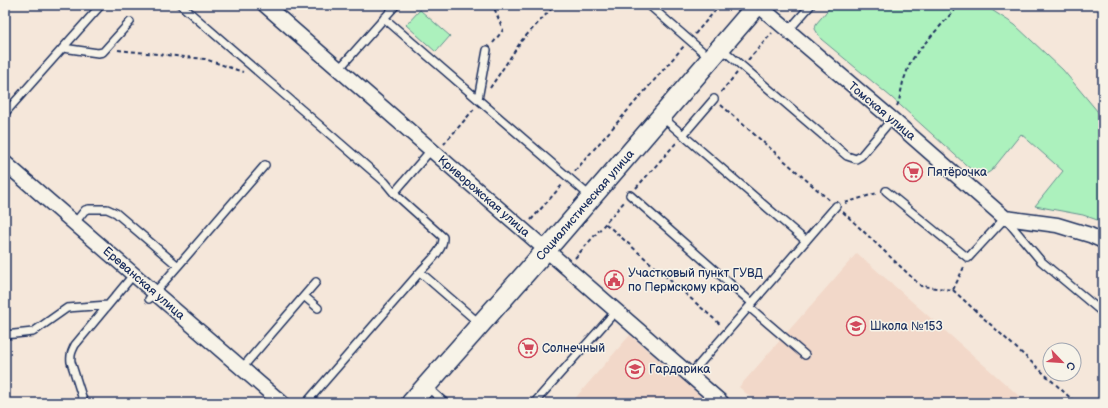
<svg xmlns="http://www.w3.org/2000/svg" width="1108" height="408" font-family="'Balsamiq Sans',sans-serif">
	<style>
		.built { fill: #f2d8c9 }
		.green { fill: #acf1bd; stroke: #64908e }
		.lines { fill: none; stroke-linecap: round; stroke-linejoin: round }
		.lane-casing { stroke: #1b2f5e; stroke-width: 10 }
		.street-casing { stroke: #1b2f5e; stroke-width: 17 }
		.secondary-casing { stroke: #1b2f5e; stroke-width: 22 }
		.path { stroke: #1b2f5e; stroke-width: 2; stroke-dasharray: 4 3; stroke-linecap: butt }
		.lane { stroke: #f7f3e8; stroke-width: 7 }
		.street { stroke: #f7f3e8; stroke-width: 14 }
		.secondary { stroke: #f7f3e8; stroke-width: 19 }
		.labels { text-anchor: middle; stroke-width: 3; stroke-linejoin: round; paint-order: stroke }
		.street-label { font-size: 12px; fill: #1b2f5e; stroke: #f7f3e8 }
		.poi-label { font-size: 12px; fill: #1b2f5e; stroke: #f7f3e8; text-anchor: start }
	</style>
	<rect width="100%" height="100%" fill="#f5e7da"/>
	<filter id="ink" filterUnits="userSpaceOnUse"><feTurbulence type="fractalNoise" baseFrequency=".025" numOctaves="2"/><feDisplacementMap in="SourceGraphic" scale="8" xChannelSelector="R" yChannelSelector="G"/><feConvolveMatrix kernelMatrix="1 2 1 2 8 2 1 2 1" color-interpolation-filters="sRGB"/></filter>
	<g filter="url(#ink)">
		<!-- built -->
		<path class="built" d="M 857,253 L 1027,403 L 757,403 L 739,387 Z
			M 630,335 L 709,403 L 571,403 Z"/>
		<!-- green -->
		<path class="green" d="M 832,5 L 984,5 L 1015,25 L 1063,70 L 1103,118 L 1103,222 L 1083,215 L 1035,206 L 1063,171 L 1021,134 L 992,170 C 986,175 983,175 975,173 L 891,97 L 821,39 L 815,29 L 816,24 Z
			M 420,10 L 450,36 L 436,52 L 406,25 Z"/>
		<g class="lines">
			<!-- lane casing -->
			<g class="lane-casing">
				<path id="lane" d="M 181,5 L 385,182 L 394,193
					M 649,5 L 711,59
					M 384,18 L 591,197
					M 788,31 L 811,5
					M 63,48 L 98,53 L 103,52 L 130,22
					M 721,48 L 847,156 L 856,159 L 861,156 L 892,119
					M 339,69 L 396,5
					M 478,99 L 487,50
					M 5,113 L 101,5
					M 662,117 L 806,241
					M 683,135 L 714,99
					M 886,191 L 968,258 L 1005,218 L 1041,261 L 1103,313
					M 630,195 L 752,303
					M 73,225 L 85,210 L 89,209 L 107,209 L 116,213 L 178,266 L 265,165
					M 420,272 C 428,263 444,250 443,237 L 394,193 L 431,150
					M 304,296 L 318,308
					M 149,299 L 178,266
					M 749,307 L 805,355
					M 5,335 L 33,332 L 67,308 L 108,305
					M 242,368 L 316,282
					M 690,375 L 836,206
					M 426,386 L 445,403
					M 84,403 L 71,362 C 70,355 72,351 75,345 L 134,274
					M 306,403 L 420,272 L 480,324
					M 534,403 L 616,311"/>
			</g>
			<!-- street casing -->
			<g class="street-casing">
				<path id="street" d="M 265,5 L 722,403
					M 758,5 L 892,119 L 1005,218 L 1057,225 L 1090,235 L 1103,241
					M 5,163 L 282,403"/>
			</g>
			<!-- secondary casing -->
			<g class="secondary-casing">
				<path id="secondary" d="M 411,403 L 554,241 L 757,5"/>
			</g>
			<!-- path -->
			<path class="path" d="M 695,34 L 720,5
				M 493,43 L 503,30 L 493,5
				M 118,50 L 205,59 L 243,72
				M 748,60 L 772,33
				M 490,88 L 522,40 L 555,5
				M 721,92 L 737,73
				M 721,105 L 829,200
				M 897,106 L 899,101 L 903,82 L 910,63 L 918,51 L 959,5
				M 444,144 L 475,108
				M 575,171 L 684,46
				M 636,188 L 677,142
				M 845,203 L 877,193
				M 843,212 L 921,286 L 953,290 L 964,267
				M 531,220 L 562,185
				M 606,224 L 721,325
				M 575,258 L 624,202
				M 953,290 L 1076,403"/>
			<!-- lane -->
			<use href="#lane" class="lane"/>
			<!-- street -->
			<use href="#street" class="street"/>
			<!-- secondary -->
			<use href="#secondary" class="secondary"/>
		</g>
	</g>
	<!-- icons -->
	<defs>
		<g id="supermarket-ring" transform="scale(1)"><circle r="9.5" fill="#f7f3e8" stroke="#d1495b" stroke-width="1.5"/><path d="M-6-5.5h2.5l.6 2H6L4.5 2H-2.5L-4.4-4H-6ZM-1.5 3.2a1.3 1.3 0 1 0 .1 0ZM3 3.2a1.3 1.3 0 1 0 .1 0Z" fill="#d1495b"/></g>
		<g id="civic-ring" transform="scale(1)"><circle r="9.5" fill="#f7f3e8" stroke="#d1495b" stroke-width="1.5"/><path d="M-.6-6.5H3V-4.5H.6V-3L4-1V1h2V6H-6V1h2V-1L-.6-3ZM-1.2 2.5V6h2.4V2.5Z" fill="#d1495b"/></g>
		<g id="school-ring" transform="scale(1)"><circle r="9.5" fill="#f7f3e8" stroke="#d1495b" stroke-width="1.5"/><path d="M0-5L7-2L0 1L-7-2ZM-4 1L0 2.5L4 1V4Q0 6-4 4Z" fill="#d1495b"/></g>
	</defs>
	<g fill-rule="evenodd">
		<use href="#supermarket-ring" x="913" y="172"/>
		<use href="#civic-ring" x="614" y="280"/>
		<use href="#school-ring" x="856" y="326"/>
		<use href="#supermarket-ring" x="528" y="348"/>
		<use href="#school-ring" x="635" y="369"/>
	</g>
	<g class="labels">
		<!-- street labels -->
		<g class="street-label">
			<text transform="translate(882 111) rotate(40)" y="4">Томская улица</text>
			<text transform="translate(484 196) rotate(41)" y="4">Криворожская улица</text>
			<text transform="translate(585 205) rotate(-49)" y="4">Социалистическая улица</text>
			<text transform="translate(144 283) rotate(41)" y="4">Ереванская улица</text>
		</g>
		<!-- poi labels -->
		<g class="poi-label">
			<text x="927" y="176">Пятёрочка</text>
			<text x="628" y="277">Участковый пункт ГУВД<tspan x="628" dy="14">по Пермскому краю</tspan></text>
			<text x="870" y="330">Школа №153</text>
			<text x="542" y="352">Солнечный</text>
			<text x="649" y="373">Гардарика</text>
		</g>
	</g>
	<!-- margin -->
	<rect width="1108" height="408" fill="none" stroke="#f7f3e8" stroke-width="20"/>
	<rect x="10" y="10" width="1088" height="388" fill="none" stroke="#1b2f5e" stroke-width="1.5" filter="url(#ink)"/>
	<!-- north arrow -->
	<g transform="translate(1062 362) rotate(115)"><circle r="19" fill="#f7f3e8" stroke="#9fa5b1"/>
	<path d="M0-3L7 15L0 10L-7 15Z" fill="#d1495b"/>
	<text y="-6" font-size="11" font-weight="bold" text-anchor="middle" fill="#1b2f5e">С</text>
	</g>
</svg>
